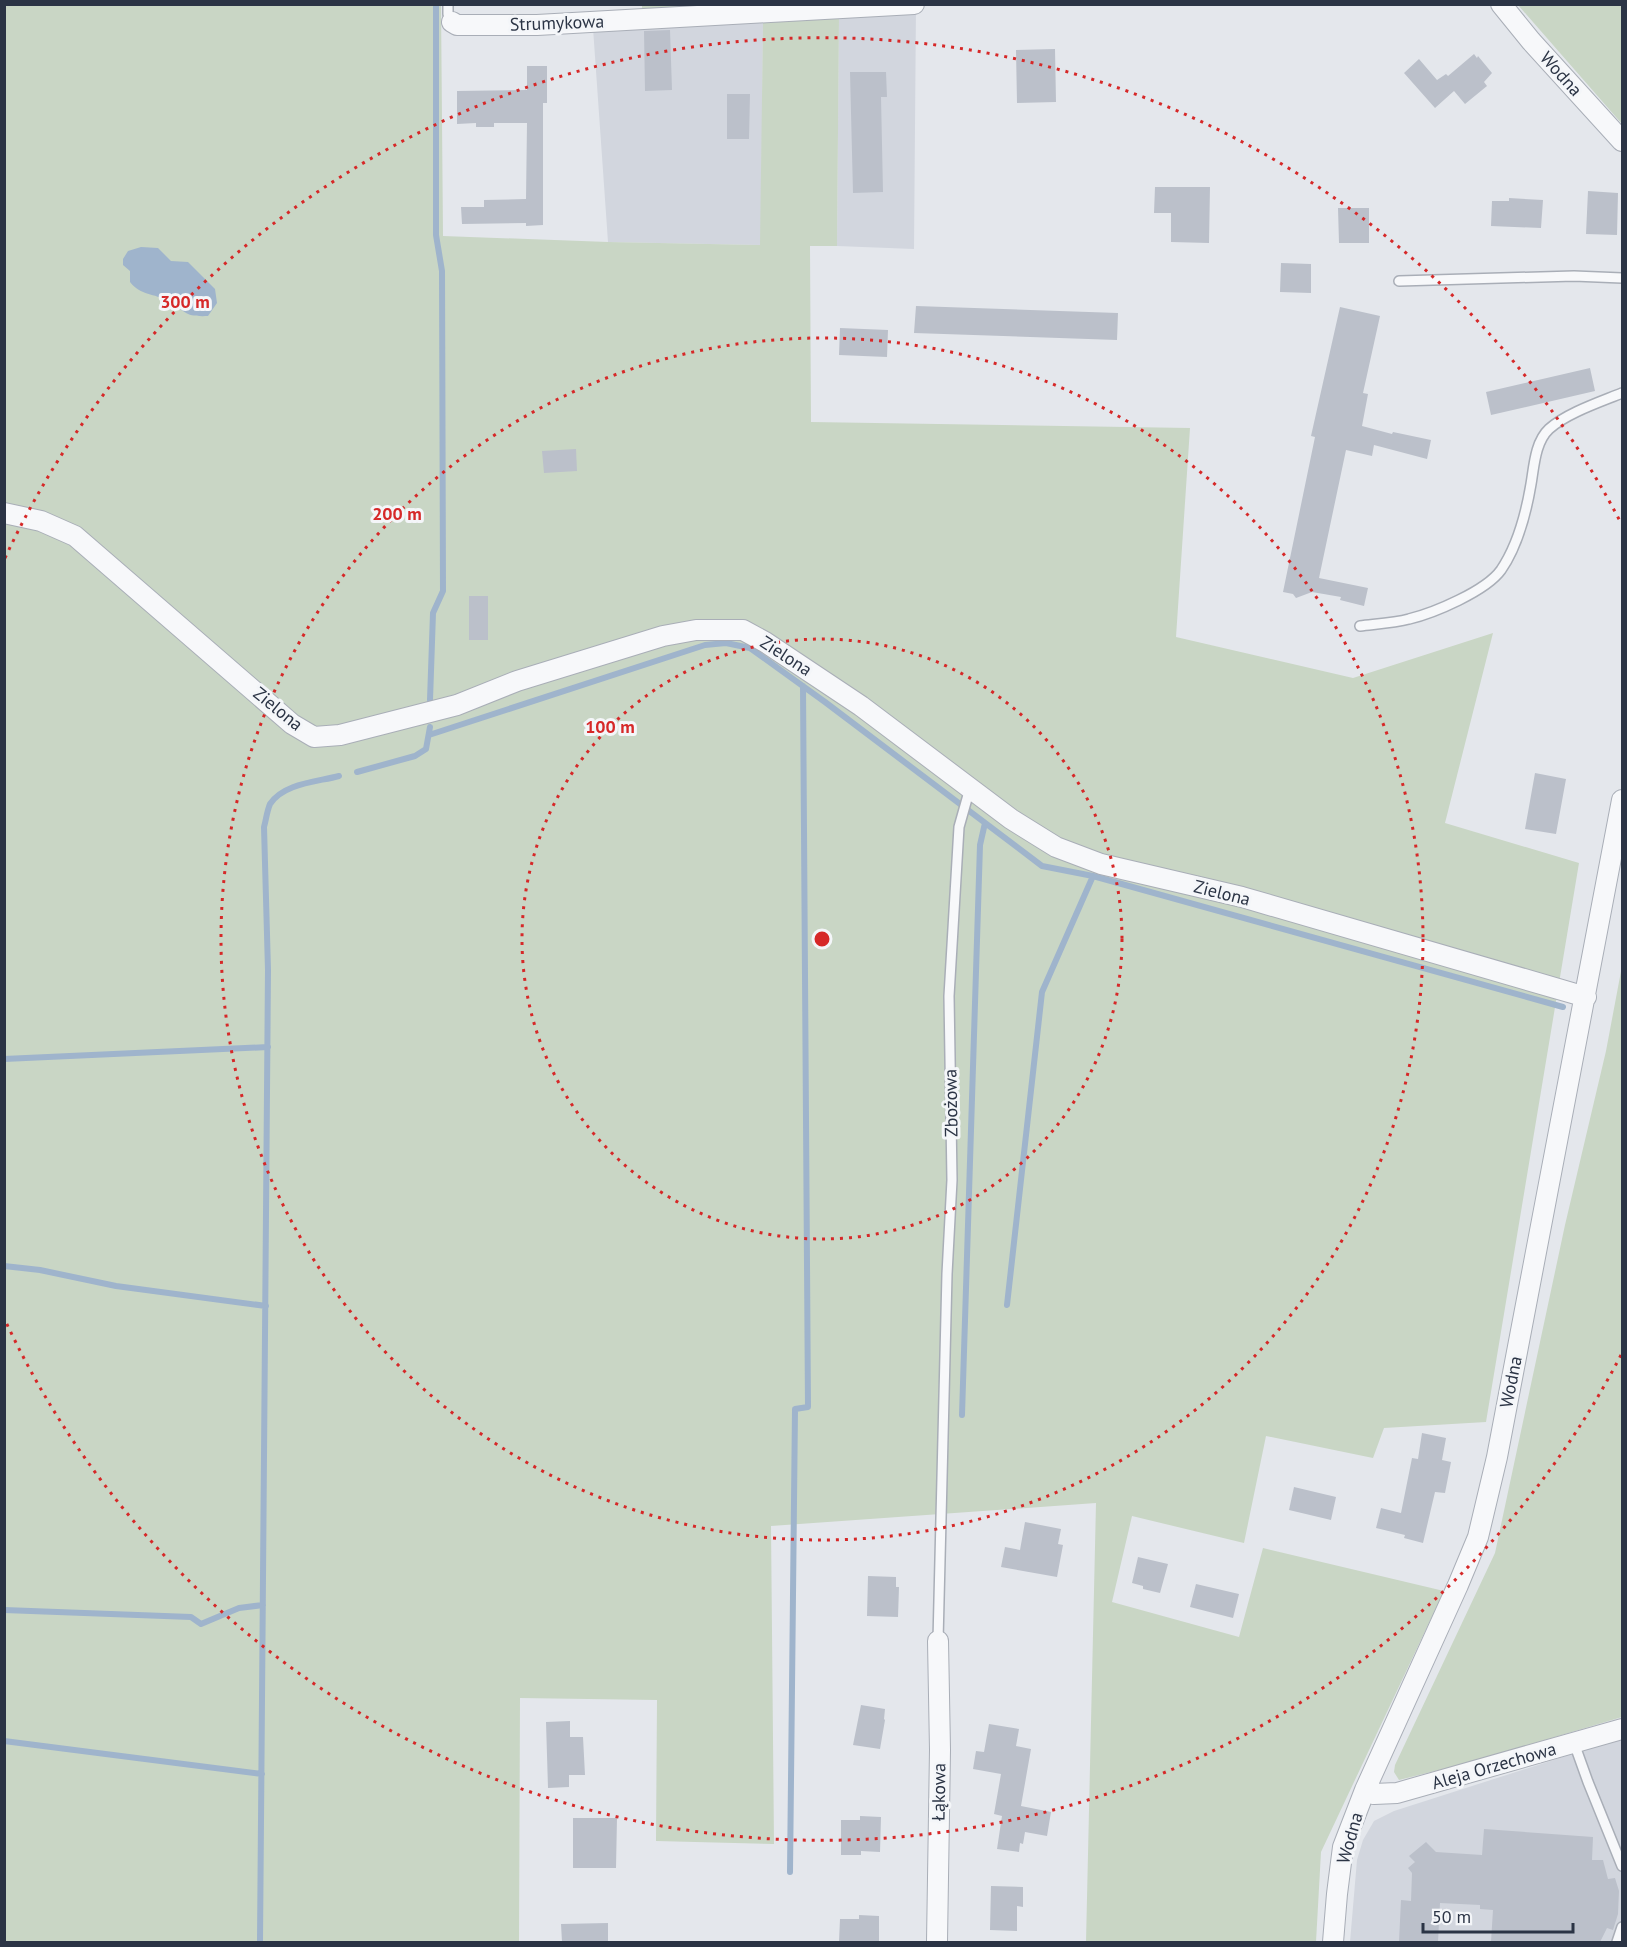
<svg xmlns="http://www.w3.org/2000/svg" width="1627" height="1947" font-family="'PT Sans',sans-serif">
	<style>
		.built { fill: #d2d6de }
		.green { fill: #c9d6c5 }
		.water { fill: #9fb4cc }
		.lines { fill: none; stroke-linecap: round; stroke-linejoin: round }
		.stream { stroke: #9fb4cc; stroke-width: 6 }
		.building { fill: #bbc0ca }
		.service-casing { stroke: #a9aeb7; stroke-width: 12 }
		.minor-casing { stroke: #a9aeb7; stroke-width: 22 }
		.service { stroke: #f7f8fa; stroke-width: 9 }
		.minor { stroke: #f7f8fa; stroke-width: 20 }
		.ring { fill: none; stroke: #d62828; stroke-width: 3; stroke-dasharray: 3 6 }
		.labels { text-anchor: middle; stroke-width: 6; stroke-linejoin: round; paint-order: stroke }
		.street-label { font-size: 18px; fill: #2b3445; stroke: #f4f6f9 }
		.centre { fill: #d62828; stroke: #f4f6f9; stroke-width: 3 }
		.ring-label { font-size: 18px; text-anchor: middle; font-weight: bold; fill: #d62828; stroke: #f4f6f9; stroke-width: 6; stroke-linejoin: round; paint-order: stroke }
	</style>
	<rect width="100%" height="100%" fill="#e4e7ec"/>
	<!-- built -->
	<path class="built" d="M 916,5 L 914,249 L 837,246 L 839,9 Z
		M 763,22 L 761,245 L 608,242 L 593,28 Z
		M 1622,1738 L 1622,1942 L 1350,1942 L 1357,1860 L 1363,1840 L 1374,1821 L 1394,1811 Z"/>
	<!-- green -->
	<path class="green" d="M 642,4 L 792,5 L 642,10 Z
		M 4,5 L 441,5 L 443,236 L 608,242 L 760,245 L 763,22 L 839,17 L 837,246 L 810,246 L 811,422 L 1190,428 L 1176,637 L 1353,678 L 1493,633 L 1445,823 L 1579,863 L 1486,1422 L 1384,1428 L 1373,1458 L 1266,1436 L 1244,1543 L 1132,1516 L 1112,1602 L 1239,1637 L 1263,1548 L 1444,1591 L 1321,1852 L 1316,1942 L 1086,1942 L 1096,1503 L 771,1526 L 774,1844 L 656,1841 L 657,1700 L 520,1698 L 519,1942 L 5,1942 Z
		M 1518,5 L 1622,5 L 1622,124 Z
		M 1622,966 L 1622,1717 L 1471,1762 L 1399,1780 L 1394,1772 L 1395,1765 L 1495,1553 L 1565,1225 L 1606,1051 Z"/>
	<!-- water -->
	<path class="water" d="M 141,247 L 158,248 L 171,261 L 188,262 L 215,289 L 217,303 L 208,316 C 184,317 187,312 168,301 C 154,293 141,296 130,282 L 130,271 L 123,265 L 123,259 L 128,251 Z"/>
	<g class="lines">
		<!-- stream -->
		<path class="stream" d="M 430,700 L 433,613 L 443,591 L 442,271 L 436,235 L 436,4
			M 429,735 L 705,645 L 726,643 L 750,648 L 825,702 L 1042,866 L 1093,876 L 1563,1007
			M 357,772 L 415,756 L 426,749 L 430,727
			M 4,1059 L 268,1047
			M 4,1266 L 40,1270 L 116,1286 L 266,1306
			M 1007,1305 L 1042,992 L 1093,876
			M 962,1415 L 980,845 L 985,823
			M 4,1610 L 191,1617 L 201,1624 L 239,1608 L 263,1605
			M 4,1741 L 262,1774
			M 790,1872 L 795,1409 L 808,1407 L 803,686
			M 260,1942 L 268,970 L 264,827 C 266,820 267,811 270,804 C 284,783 317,782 339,776"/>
	</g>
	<!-- building -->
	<path class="building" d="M 670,30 L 672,90 L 645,91 L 644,31 Z
		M 1055,49 L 1056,102 L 1017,103 L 1016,50 Z
		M 1474,54 L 1477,58 L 1478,56 L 1492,73 L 1484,82 L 1487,86 L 1465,104 L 1454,91 L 1435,108 L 1404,73 L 1419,59 L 1437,80 L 1446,74 L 1448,76 Z
		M 527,66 L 547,66 L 547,103 L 543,103 L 543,225 L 526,226 L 526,223 L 462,224 L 461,207 L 484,207 L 484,200 L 526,199 L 527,123 L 494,123 L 494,127 L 476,127 L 476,123 L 457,124 L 457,91 L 527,90 Z
		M 850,72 L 886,72 L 887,97 L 881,97 L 883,192 L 853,193 Z
		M 727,94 L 750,94 L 749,139 L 727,139 Z
		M 1155,187 L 1210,187 L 1209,243 L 1171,242 L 1171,213 L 1154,213 Z
		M 1588,191 L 1618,193 L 1617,235 L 1586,234 Z
		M 1509,198 L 1543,200 L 1541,228 L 1491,226 L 1492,201 L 1509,201 Z
		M 1338,208 L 1369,208 L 1369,243 L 1339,243 Z
		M 1281,263 L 1311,264 L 1311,293 L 1280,292 Z
		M 916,306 L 1118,313 L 1117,340 L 914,333 Z
		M 1340,307 L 1380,316 L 1363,393 L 1368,394 L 1362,426 L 1392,434 L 1393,432 L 1431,440 L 1427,459 L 1374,445 L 1372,456 L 1346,450 L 1319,578 L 1368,588 L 1364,606 L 1340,600 L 1341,597 L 1312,592 L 1296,598 L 1293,594 L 1283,592 L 1315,437 L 1311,436 Z
		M 840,328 L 888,330 L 887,357 L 839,355 Z
		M 1590,368 L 1595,391 L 1491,415 L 1486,392 Z
		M 576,449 L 577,471 L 544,473 L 542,451 Z
		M 469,596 L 488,596 L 488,640 L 469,640 Z
		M 1535,773 L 1566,779 L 1556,834 L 1525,829 Z
		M 1422,1433 L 1446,1438 L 1442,1460 L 1451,1462 L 1445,1493 L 1435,1492 L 1423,1543 L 1404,1538 L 1405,1535 L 1376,1528 L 1381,1508 L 1401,1513 L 1412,1458 L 1418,1459 Z
		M 1294,1487 L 1336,1497 L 1331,1520 L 1289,1510 Z
		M 1025,1522 L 1061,1529 L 1058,1544 L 1063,1545 L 1057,1577 L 1001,1567 L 1005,1547 L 1020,1550 Z
		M 1138,1557 L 1168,1564 L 1160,1593 L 1143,1589 L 1143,1586 L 1132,1583 Z
		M 868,1576 L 896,1577 L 896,1587 L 899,1587 L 898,1617 L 867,1616 Z
		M 1196,1584 L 1239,1594 L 1233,1618 L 1190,1607 Z
		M 861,1705 L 885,1709 L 884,1719 L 885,1720 L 880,1749 L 853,1745 Z
		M 570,1721 L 570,1737 L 583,1737 L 585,1775 L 569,1775 L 569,1787 L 548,1788 L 546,1722 Z
		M 989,1724 L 1019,1729 L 1016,1746 L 1031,1749 L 1021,1806 L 1051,1812 L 1047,1836 L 1025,1832 L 1023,1844 L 1020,1843 L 1019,1852 L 997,1849 L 1002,1816 L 994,1814 L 1001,1774 L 973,1769 L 976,1751 L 984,1752 Z
		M 860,1816 L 881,1817 L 880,1852 L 861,1851 L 861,1855 L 841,1855 L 841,1820 L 860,1820 Z
		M 573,1818 L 617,1818 L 616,1868 L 573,1868 Z
		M 1484,1829 L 1593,1837 L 1592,1860 L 1603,1860 L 1608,1879 L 1615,1878 L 1619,1891 L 1618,1914 L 1613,1930 L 1607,1928 L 1600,1942 L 1491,1942 L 1493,1910 L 1480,1909 L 1480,1905 L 1440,1903 L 1438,1942 L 1399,1942 L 1401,1900 L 1411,1901 L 1412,1873 L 1408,1868 L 1415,1862 L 1409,1856 L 1426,1842 L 1436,1852 L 1482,1855 Z
		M 991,1886 L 1023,1887 L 1023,1907 L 1017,1906 L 1017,1931 L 990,1930 Z
		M 859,1915 L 879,1916 L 879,1942 L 839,1942 L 840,1919 L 859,1919 Z
		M 608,1923 L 608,1942 L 562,1942 L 561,1924 Z"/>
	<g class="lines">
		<!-- service casing -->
		<g class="service-casing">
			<path id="service" d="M 448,4 L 448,14 L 452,22
				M 1399,281 L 1574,276 L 1622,278
				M 1360,626 C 1376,624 1394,623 1409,619 C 1434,613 1486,591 1501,570 C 1518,545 1526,514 1531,484 C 1534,467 1535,442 1549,429 C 1567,413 1600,402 1622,393
				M 938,1641 L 947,1274 L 952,1180 L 949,996 L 959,827 L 970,788
				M 1574,1743 L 1588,1782 L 1622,1866
				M 1617,1942 L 1622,1927"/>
		</g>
		<!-- minor casing -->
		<g class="minor-casing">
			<path id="minor" d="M 1501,4 L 1531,41 L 1622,141
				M 452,22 L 457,25 L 537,25 L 914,4
				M 4,513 L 41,521 L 75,536 L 292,724 L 314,737 L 340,735 L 457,705 L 517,681 L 663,636 L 696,630 L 743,630 L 765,642 L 861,706 L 1011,819 L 1056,847 L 1101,864 L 1242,897 L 1586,997
				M 1365,1790 L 1374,1794 L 1397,1793 L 1622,1729
				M 937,1942 L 940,1750 L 938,1641
				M 1333,1942 L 1337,1894 L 1343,1847 L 1365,1790 L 1458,1585 L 1478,1537 L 1497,1457 L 1622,800"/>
		</g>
		<!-- service -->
		<use href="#service" class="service"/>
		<!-- minor -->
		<use href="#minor" class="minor"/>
	</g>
	<!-- distance rings -->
	<g class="ring">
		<circle cx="822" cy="939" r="300"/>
		<circle cx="822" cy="939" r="601"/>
		<path d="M1621 1355A901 901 0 0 1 5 1320M5 558A901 901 0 0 1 1621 523"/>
	</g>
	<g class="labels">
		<!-- street labels -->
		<g class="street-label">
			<text transform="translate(557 23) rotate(-2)" y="6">Strumykowa</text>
			<text transform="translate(1561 74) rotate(48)" y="6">Wodna</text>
			<text transform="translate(786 656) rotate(33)" y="6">Zielona</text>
			<text transform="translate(278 709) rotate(39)" y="6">Zielona</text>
			<text transform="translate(1222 893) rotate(14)" y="6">Zielona</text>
			<text transform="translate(951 1103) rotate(-91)" y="6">Zbożowa</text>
			<text transform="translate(1511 1382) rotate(-79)" y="6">Wodna</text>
			<text transform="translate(1494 1766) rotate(-16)" y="6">Aleja Orzechowa</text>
			<text transform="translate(939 1792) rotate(-89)" y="6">Łąkowa</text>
			<text transform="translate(1350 1838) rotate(-74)" y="6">Wodna</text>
		</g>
	</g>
	<circle cx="822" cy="939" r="9" class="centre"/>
	<g class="ring-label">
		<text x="185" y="308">300 m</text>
		<text x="397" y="520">200 m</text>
		<text x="610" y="733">100 m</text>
	</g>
	<!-- border -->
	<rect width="1627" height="1947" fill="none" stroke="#2b3445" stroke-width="12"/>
	<!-- scale -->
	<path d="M1423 1923v9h150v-9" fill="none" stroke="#2b3445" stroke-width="3"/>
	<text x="1432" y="1923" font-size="18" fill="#2b3445" stroke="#f4f6f9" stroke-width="4.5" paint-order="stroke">50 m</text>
</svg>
